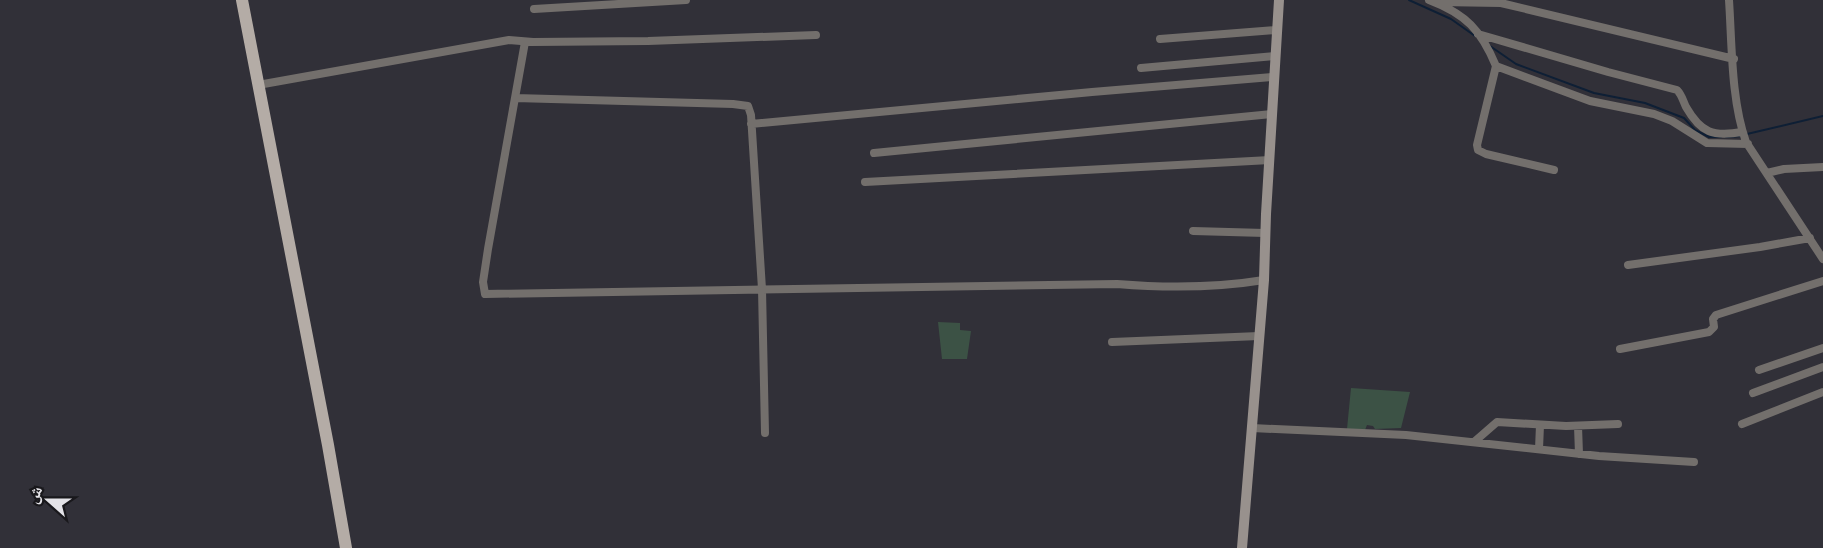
<svg xmlns="http://www.w3.org/2000/svg" width="1823" height="548" font-family="Helvetica,'Noto Naskh Arabic',sans-serif">
	<style>
		.green { fill: #3c5245 }
		.lines { fill: none; stroke-linecap: round; stroke-linejoin: round }
		.stream { stroke: #0e1f35; stroke-width: 2 }
		.street { stroke: #736f6c; stroke-width: 8 }
		.secondary { stroke: #98918d; stroke-width: 10 }
		.primary { stroke: #b4aca6; stroke-width: 12 }
	</style>
	<rect width="100%" height="100%" fill="#313038"/>
	<!-- green -->
	<path class="green" d="M 938,322 L 960,323 L 960,330 L 971,331 L 967,359 L 942,359 Z
		M 1351,388 L 1410,392 L 1401,428 L 1375,429 L 1373,426 L 1367,425 L 1365,430 L 1347,429 Z"/>
	<g class="lines">
		<!-- stream -->
		<path class="stream" d="M 1409,0 L 1451,19 L 1475,36
			M 1490,46 L 1516,64 L 1594,93 L 1645,103 L 1684,118 L 1695,130 L 1709,137 L 1721,137
			M 1747,134 L 1823,116
			M 1726,137 L 1742,136"/>
		<!-- street -->
		<path class="street" d="M 1429,0 C 1466,14 1481,30 1496,66 L 1590,101 L 1654,114 L 1672,121 L 1707,143 L 1748,144
			M 1729,0 C 1732,44 1731,100 1746,142 L 1823,259
			M 1439,2 L 1501,3 L 1734,59
			M 534,9 L 686,0
			M 1478,34 L 1608,72 L 1677,90 C 1682,95 1683,101 1686,107 C 1701,133 1713,137 1742,132
			M 1160,39 L 1276,30
			M 525,42 L 488,249 L 483,282 L 485,294 L 1117,284 C 1166,288 1215,288 1264,280
			M 1496,66 L 1477,145 L 1478,150 L 1486,154 L 1554,170
			M 1141,68 L 1275,56
			M 258,85 L 509,40 L 533,42 L 648,41 L 816,35
			M 515,98 L 733,104 L 748,106 L 751,115 L 762,289 L 765,433
			M 751,124 L 1092,92 L 1273,77
			M 874,153 L 1272,114
			M 1767,173 L 1784,169 L 1823,167
			M 865,182 L 1270,160
			M 1193,231 L 1265,233
			M 1628,265 L 1760,247 L 1810,238
			M 1112,342 L 1259,336
			M 1620,349 L 1709,332 L 1714,327 L 1713,319 L 1716,315 L 1823,281
			M 1759,370 L 1823,348
			M 1753,393 L 1823,367
			M 1742,424 L 1823,392
			M 1578,426 L 1579,454
			M 1252,428 L 1406,435 L 1599,456 L 1694,462
			M 1474,442 L 1497,422 L 1566,426 L 1618,424
			M 1539,449 L 1540,425"/>
		<!-- secondary -->
		<path class="secondary" d="M 1242,548 L 1264,280 L 1266,214 L 1279,0"/>
		<!-- primary -->
		<path class="primary" d="M 242,0 L 328,445 L 346,548"/>
	</g>
	<!-- north arrow -->
	<g transform="translate(48 500) rotate(291)" stroke="#19181c" stroke-width="4.5" paint-order="stroke">
	<path d="M0-4.5L10 22L0 15L-10 22Z" fill="#e4e3e8"/>
	<text y="-9" font-size="16" font-weight="bold" text-anchor="middle" fill="#e4e3e8">ش</text>
	</g>
</svg>
